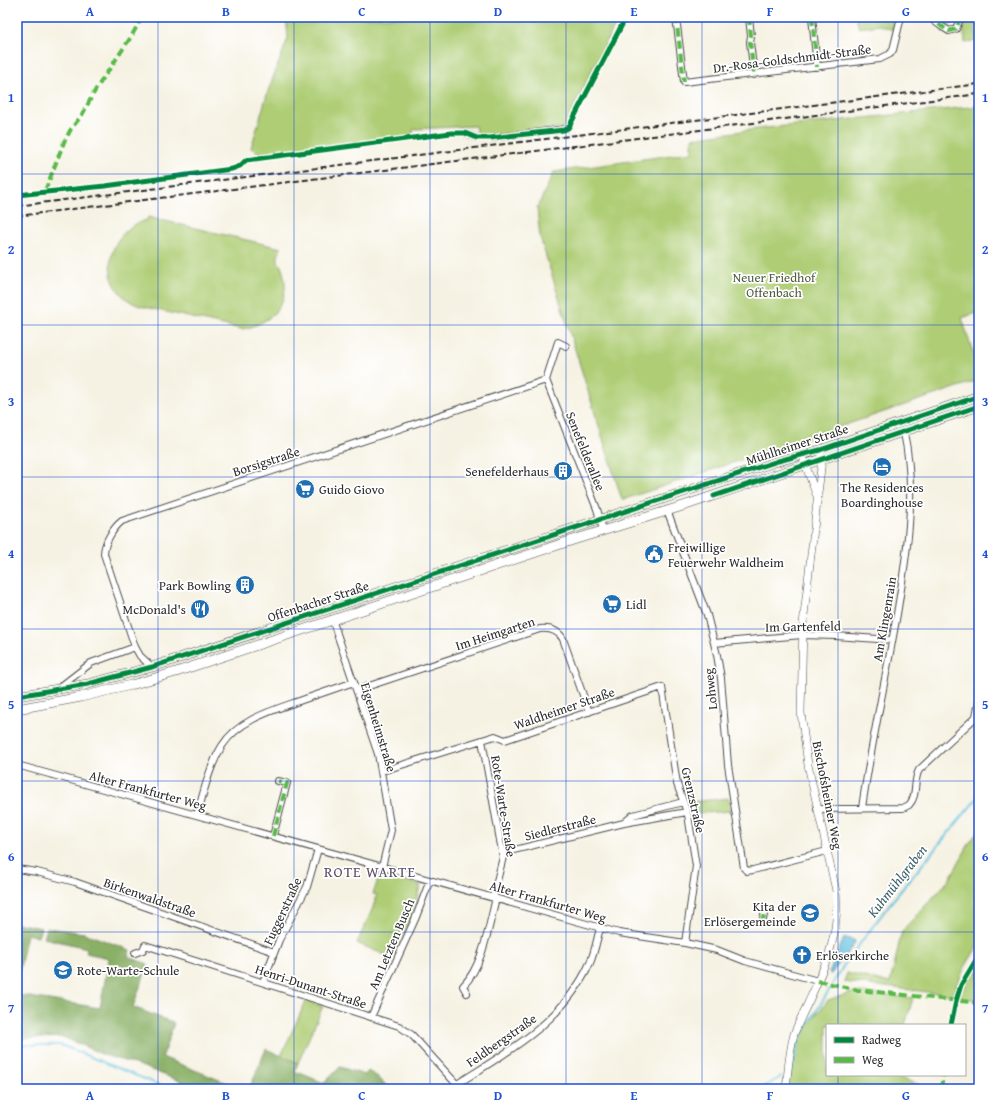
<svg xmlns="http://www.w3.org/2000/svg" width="996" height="1106" font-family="'Gentium Book Plus',serif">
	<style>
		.green { fill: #aecd75; stroke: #6c7c50 }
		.forest { fill: #8ab066; stroke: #5a6e48 }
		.water { fill: #62c1e0; stroke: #467686 }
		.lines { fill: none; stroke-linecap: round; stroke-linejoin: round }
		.stream { stroke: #62c1e0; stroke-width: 2 }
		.minor-casing { stroke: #494947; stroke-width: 8 }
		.tertiary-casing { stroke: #494947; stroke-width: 8 }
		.primary-casing { stroke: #494947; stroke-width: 10 }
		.minor { stroke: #fff; stroke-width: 6 }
		.tertiary { stroke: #fff; stroke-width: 7 }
		.primary { stroke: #fff; stroke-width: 9 }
		.rail { stroke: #2b2b2b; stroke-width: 2; stroke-dasharray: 6 3; stroke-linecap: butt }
		.quiet { stroke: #58b947; stroke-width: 4; stroke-dasharray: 8 4; stroke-linecap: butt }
		.cycleway-casing { stroke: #fff; stroke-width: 8 }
		.cycleway { stroke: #00873e; stroke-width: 5 }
		.grid { fill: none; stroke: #1d4ed8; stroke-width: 1; stroke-opacity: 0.55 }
		.labels { text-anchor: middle; stroke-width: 3.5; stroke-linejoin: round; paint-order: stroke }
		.street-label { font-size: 13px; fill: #2b2b2b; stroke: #fff }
		.park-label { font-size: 13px; fill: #525c41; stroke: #fff }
		.poi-label { font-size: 13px; fill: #2b2b2b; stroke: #fff; text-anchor: start }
		.water-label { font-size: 14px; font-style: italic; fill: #3e606a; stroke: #fff }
		.quarter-label { font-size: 15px; letter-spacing: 1px; fill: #5a5068; stroke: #fff }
		.neatline { fill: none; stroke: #1d4ed8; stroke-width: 1.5 }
		.grid-label { font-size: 13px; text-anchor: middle; font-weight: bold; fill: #1d4ed8 }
	</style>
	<rect width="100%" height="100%" fill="#fff"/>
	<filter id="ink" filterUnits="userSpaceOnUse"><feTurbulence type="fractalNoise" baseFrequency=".025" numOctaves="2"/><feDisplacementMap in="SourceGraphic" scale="8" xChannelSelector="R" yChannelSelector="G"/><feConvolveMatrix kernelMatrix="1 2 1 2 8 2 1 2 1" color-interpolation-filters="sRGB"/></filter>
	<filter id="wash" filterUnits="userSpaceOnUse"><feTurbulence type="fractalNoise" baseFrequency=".012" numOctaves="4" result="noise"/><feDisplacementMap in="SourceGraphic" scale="16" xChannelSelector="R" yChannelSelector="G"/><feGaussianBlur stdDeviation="0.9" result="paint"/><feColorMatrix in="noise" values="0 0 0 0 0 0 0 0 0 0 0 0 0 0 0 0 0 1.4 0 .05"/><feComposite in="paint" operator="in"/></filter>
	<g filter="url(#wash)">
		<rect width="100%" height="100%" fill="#f6f2e3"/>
		<!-- green -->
		<path class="green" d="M 286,17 L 619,17 L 563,128 L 481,137 L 476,131 L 475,126 L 414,129 L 412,136 L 261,154 L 251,148 L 268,91 L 288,38 Z
			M 856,17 L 894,17 L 893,30 L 879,25 L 859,28 Z
			M 935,17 L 950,17 L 953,22 L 951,25 L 948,26 Z
			M 975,23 L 977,41 L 965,43 L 963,25 Z
			M 979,106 L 979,312 L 962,318 L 979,371 L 979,380 L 622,500 L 540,237 L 537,208 L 554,172 L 692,152 L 692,138 L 757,129 Z
			M 148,217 L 281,248 C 280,251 277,257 278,260 C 278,263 280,264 281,266 C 283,271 285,278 285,284 C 286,310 264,326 241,329 L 140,306 C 96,291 103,231 147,220 Z
			M 729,798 L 730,811 L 692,814 L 691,802 Z
			M 979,830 L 979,944 L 965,967 L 952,995 L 844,982 L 847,973 L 890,983 L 902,931 L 949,880 L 970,842 Z
			M 380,874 L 421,885 L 410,920 L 392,958 L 357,943 L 372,910 L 377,895 L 373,894 Z
			M 979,960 L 979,1000 L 960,998 L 959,996 Z
			M 854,992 L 913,998 L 905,1025 L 827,1025 L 827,1075 L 892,1075 L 931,1089 L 788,1089 L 794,1042 L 828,1000 Z
			M 306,1001 L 323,1006 L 298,1063 L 281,1056 Z"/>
		<!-- forest -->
		<path class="forest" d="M 17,923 L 41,928 L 38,937 L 27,934 L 17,982 Z
			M 47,928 L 84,933 L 130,950 L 128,957 L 148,964 L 133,1007 L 174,1023 L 162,1057 L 242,1089 L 200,1089 L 141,1066 L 104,1055 L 63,1037 L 17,1039 L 17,995 L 100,1008 L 109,958 L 86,953 L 87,948 L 44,938 Z
			M 266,1049 L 298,1063 L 295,1071 L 324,1083 L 340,1067 L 365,1075 L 368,1071 L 378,1077 L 390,1089 L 249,1089 Z"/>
		<!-- water -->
		<path class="water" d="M 844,938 L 854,940 L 855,943 L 831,974 L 829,973 Z"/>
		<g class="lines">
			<!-- stream -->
			<path class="stream" d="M 17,1045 L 61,1045 L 169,1089
				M 792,1070 L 800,1039 L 844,965 L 889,905 L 979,796
				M 760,1089 L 781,1077"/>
		</g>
	</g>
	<g filter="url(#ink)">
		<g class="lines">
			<!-- minor casing -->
			<g class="minor-casing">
				<path id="minor" d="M 676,17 L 684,82 L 880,59 L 890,54 L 893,50 L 901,17
					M 749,17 L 751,36 L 750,42 L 754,75
					M 812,17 L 817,67
					M 929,17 L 941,26 L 949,31 L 956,29 L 959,21 L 957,17
					M 465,133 L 477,138 L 490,138 L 566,129
					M 546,380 L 597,509 L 603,530
					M 546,380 L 558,342 L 566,346
					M 667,510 L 707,615 L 717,655 L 721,678 L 728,765 L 744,868 L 747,871 L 753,870 L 827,851
					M 332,619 L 378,754 L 391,830 L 382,867
					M 714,643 L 802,635 L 836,636 L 892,640
					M 152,667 L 140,656 L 135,647 L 104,554 C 104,543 113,528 122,521 L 546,380
					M 60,687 L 91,663 L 135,647
					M 357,690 L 540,629 C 550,628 558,630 563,639 L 589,712
					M 976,716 L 979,702
					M 482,740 L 503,857 L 493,897
					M 17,765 L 619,933 L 685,943 L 717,950 L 745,961 L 818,981
					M 382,771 L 495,736 L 505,740 L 662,687 L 677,784 L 688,815 L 696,866 L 685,943
					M 862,808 C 871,743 886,679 897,614 C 907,554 917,492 904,433
					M 817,809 L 903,808 L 909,805 C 918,796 913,780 919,770 L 979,714
					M 197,815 C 204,792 209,767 222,746 C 239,719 274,710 302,700 C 319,694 337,688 354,682
					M 624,823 L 633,815 L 683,802
					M 273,836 L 287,783 L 278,781
					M 502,853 L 624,823 L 687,812
					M 17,869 L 37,872 L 75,882 L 274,952
					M 762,923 L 765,911
					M 135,953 L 143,950 L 145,945 L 399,1026 L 412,1035 L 461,1089
					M 263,982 L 279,940 L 307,887 L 318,849
					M 467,993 L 463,986 C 483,966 489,925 496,898
					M 371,1017 L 416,917 L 430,880
					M 457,1084 C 508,1052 564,1021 590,963 C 595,951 597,939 600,928"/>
			</g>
			<!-- tertiary casing -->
			<g class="tertiary-casing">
				<path id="tertiary" d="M 804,461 L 816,494
					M 786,1089 C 788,1071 789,1052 794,1034 C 798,1024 803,1013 808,1003 C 826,964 840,936 836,891 L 808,765 L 801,713 L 803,624 L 822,459 L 821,456"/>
			</g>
			<!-- primary casing -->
			<g class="primary-casing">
				<path id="primary" d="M 17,696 L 88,684 L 152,667 L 778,461 L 820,450 L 979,396
					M 17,709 L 81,697 L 131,685 L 176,672 L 570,541 L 686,505 L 979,406"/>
			</g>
			<!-- minor -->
			<use href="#minor" class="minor"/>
			<!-- tertiary -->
			<use href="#tertiary" class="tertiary"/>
			<!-- primary -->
			<use href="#primary" class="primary"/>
			<!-- rail -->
			<path class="rail" d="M 17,206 L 979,84
				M 17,216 L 536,151 L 979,94"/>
			<!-- quiet -->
			<path class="quiet" d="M 676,17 L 684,82
				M 749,17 L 751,36 L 750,42 L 754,75
				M 812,17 L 817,67
				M 929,17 L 941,26 L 949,31 L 956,29 L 959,21 L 957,17
				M 45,191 L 64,142 L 71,129 L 82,115 L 96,89 L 131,37 L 142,17
				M 273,836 L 287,783 L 278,781
				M 762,923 L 765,911
				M 818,981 L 858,990 L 979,1003
				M 941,1089 L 943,1075"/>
			<!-- cycleway casing -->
			<g class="cycleway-casing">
				<path id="cycleway" d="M 17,195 L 105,186 L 232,169 L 240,166 L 246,160 L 451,133 L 465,133 L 477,138 L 490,138 L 564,130 L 568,128 L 570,125 L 626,17
					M 714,496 L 979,406
					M 17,696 L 88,684 L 152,667 L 778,461 L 820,450 L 979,396
					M 951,1025 L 956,1001 L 961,985 L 979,955"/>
			</g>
			<!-- cycleway -->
			<use href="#cycleway" class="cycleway"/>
		</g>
	</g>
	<!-- grid -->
	<path class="grid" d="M 158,17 L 158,1089M 294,17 L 294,1089M 430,17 L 430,1089M 566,17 L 566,1089M 702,17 L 702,1089M 838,17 L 838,1025M 17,174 L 979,174M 17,325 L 979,325M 17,477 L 979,477M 17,629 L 979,629M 17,781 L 979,781M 17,932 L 979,932M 838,1075 L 838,1089"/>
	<!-- icons -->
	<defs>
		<g id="hotel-disc" transform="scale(1)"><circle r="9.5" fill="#1f6fb2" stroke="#fff"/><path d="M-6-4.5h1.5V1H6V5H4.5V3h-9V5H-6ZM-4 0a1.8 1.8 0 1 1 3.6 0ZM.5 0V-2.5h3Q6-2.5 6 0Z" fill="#fff"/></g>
		<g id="building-disc" transform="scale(1)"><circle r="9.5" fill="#1f6fb2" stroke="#fff"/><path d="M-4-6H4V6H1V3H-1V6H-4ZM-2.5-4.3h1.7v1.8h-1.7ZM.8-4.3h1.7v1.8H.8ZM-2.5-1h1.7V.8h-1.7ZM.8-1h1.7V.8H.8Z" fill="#fff"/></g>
		<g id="supermarket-disc" transform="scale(1)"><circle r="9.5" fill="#1f6fb2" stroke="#fff"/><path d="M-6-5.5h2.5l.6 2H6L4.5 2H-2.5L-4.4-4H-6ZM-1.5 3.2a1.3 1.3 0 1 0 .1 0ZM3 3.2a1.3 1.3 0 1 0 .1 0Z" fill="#fff"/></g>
		<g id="civic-disc" transform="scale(1)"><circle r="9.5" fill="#1f6fb2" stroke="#fff"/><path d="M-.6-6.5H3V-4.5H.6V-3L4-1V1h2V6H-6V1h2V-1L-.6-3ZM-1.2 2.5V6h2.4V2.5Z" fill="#fff"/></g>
		<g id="restaurant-disc" transform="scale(1)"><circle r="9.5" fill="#1f6fb2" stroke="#fff"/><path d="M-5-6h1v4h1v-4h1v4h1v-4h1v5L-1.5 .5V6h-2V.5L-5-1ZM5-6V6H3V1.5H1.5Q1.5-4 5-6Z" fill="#fff"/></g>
		<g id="school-disc" transform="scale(1)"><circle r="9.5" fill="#1f6fb2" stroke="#fff"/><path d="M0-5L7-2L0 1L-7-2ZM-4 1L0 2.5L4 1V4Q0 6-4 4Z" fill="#fff"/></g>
		<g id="church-disc" transform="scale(1)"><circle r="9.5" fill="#1f6fb2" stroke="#fff"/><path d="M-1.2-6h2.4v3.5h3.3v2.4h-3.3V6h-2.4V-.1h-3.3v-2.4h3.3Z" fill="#fff"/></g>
	</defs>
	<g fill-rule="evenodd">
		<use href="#hotel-disc" x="882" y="467"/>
		<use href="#building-disc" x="563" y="471"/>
		<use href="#supermarket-disc" x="305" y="489"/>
		<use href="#civic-disc" x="654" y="554"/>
		<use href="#building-disc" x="245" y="585"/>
		<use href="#supermarket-disc" x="612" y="604"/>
		<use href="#restaurant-disc" x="200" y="609"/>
		<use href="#school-disc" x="810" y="913"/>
		<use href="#church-disc" x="802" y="955"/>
		<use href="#school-disc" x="63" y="970"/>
	</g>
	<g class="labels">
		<!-- street labels -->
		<g class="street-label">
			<text transform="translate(792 58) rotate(-7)" y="5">Dr.-Rosa-Goldschmidt-Straße</text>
			<text transform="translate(797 444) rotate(-18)" y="5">Mühlheimer Straße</text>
			<text transform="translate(586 451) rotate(68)" y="5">Senefelderallee</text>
			<text transform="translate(266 461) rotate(-18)" y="5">Borsigstraße</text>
			<text transform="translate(318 601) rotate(-18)" y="5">Offenbacher Straße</text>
			<text transform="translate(884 619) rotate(-80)" y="5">Am Klingenrain</text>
			<text transform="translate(803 626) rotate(-1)" y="5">Im Gartenfeld</text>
			<text transform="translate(495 633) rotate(-18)" y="5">Im Heimgarten</text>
			<text transform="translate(710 689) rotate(-96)" y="5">Lohweg</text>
			<text transform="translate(564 708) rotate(-19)" y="5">Waldheimer Straße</text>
			<text transform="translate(379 727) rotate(73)" y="5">Eigenheimstraße</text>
			<text transform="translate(148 790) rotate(15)" y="5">Alter Frankfurter Weg</text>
			<text transform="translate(828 795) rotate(79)" y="5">Bischofsheimer Weg</text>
			<text transform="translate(694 800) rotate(77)" y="5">Grenzstraße</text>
			<text transform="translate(504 806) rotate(81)" y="5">Rote-Warte-Straße</text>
			<text transform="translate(560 827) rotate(-14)" y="5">Siedlerstraße</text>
			<text transform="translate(150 897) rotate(19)" y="5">Birkenwaldstraße</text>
			<text transform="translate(548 901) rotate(16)" y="5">Alter Frankfurter Weg</text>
			<text transform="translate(282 911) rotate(-65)" y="5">Fuggerstraße</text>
			<text transform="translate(391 944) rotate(-67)" y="5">Am Letzten Busch</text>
			<text transform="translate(311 986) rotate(18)" y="5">Henri-Dunant-Straße</text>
			<text transform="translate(501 1040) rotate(-35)" y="5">Feldbergstraße</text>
		</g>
		<!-- park labels -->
		<g class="park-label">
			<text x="774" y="282">Neuer Friedhof<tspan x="774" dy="15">Offenbach</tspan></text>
		</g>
		<!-- poi labels -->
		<g class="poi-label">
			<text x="549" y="476" text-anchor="end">Senefelderhaus</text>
			<text x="882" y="492" text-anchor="middle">The Residences<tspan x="882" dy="15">Boardinghouse</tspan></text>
			<text x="319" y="494">Guido Giovo</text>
			<text x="668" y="552">Freiwillige<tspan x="668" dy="15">Feuerwehr Waldheim</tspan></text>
			<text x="231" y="590" text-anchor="end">Park Bowling</text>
			<text x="626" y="609">Lidl</text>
			<text x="186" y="614" text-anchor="end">McDonald's</text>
			<text x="796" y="911" text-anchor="end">Kita der<tspan x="796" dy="15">Erlösergemeinde</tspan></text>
			<text x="816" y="960">Erlöserkirche</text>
			<text x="77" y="975">Rote-Warte-Schule</text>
		</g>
		<!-- water labels -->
		<g class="water-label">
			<text transform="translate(897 881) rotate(-52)" y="5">Kuhmühlgraben</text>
		</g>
		<!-- quarter labels -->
		<g class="quarter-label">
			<text x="370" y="877">ROTE WARTE</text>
		</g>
	</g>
	<!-- margin -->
	<rect width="996" height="1106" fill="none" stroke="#fff" stroke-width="44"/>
	<!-- legend -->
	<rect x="826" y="1024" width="140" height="52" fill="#ffffff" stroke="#aaaaaa"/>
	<rect x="834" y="1037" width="20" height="6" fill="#00873e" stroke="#aaaaaa"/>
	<text x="862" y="1044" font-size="12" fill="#2b2b2b">Radweg</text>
	<rect x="834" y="1057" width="20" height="6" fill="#58b947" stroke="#aaaaaa"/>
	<text x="862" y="1064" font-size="12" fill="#2b2b2b">Weg</text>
	<rect x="22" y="22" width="952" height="1062" class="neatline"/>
	<g class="grid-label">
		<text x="90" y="16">A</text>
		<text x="226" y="16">B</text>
		<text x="362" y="16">C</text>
		<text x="498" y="16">D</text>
		<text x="634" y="16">E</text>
		<text x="770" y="16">F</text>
		<text x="906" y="16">G</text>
		<text x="11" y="102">1</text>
		<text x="985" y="102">1</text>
		<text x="11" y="254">2</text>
		<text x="985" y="254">2</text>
		<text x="11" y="406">3</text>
		<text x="985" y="406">3</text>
		<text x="11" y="558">4</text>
		<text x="985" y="558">4</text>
		<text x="11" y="709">5</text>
		<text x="985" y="709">5</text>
		<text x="11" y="861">6</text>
		<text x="985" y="861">6</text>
		<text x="11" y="1013">7</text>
		<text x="985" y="1013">7</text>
		<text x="90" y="1100">A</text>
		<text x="226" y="1100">B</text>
		<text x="362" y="1100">C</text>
		<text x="498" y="1100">D</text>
		<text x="634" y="1100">E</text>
		<text x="770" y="1100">F</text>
		<text x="906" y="1100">G</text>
	</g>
</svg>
